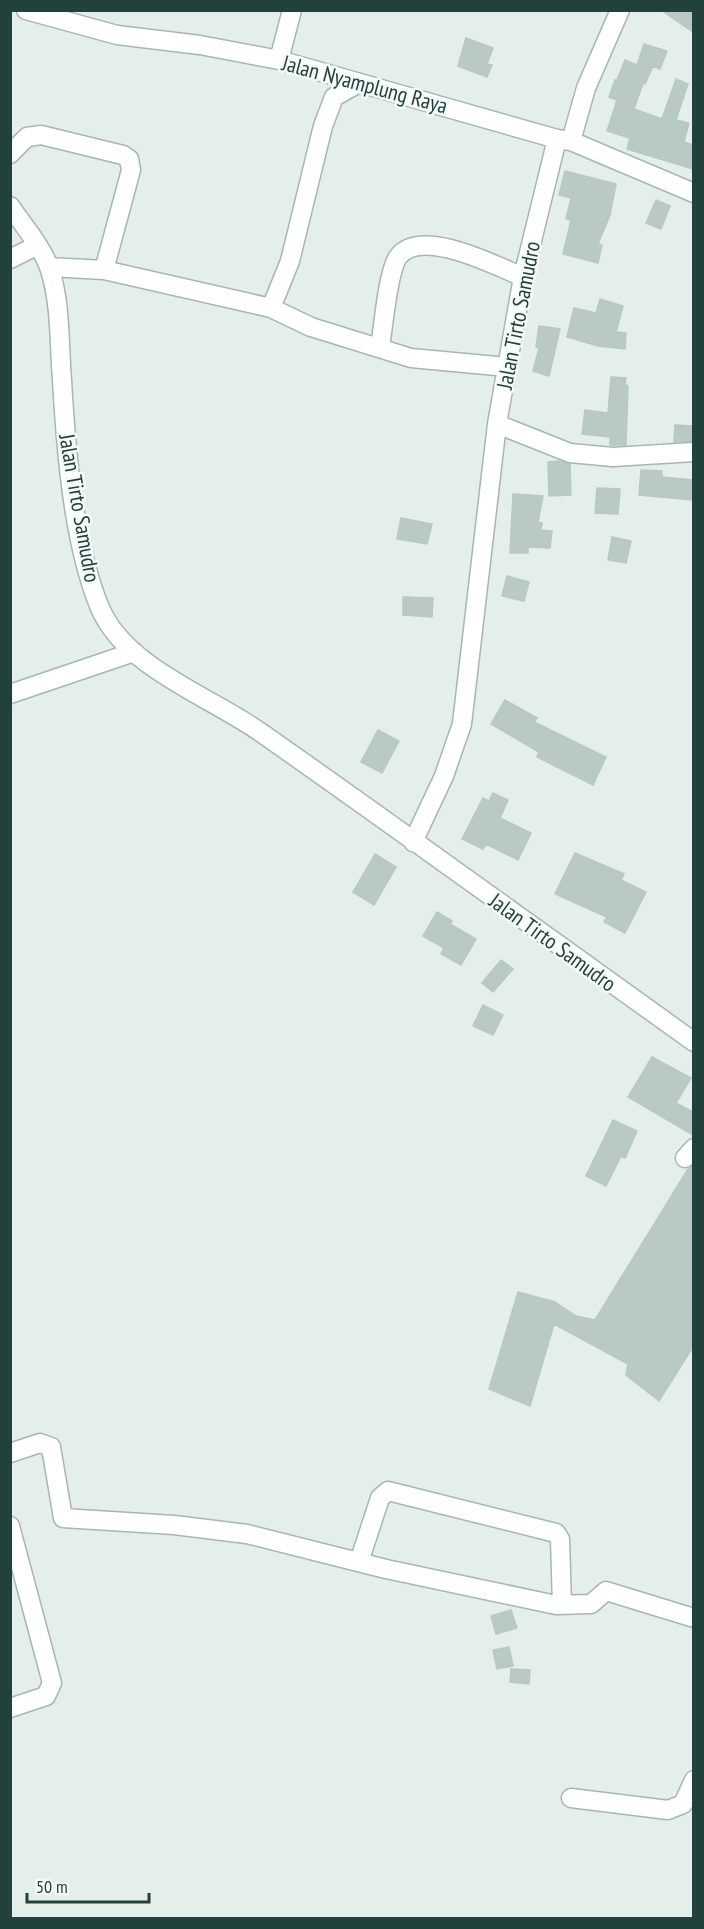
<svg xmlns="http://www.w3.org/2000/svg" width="704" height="1929" font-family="'PT Sans Narrow',sans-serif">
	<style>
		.building { fill: #b9cac4; stroke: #b6c9c2; stroke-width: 1.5 }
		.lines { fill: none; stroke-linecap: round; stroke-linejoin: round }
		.minor-casing { stroke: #a6b7b3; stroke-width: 21 }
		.minor { stroke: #fff; stroke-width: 18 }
		.labels { text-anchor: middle; stroke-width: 5; stroke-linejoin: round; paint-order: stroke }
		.street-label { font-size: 22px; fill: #21423c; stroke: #f5faf8 }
	</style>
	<rect width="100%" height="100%" fill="#e4eeeb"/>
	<!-- building -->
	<path class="building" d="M 661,10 L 693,10 L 693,32 Z
		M 466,38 L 493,48 L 487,64 L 492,65 L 487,77 L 458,66 Z
		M 644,44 L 667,51 L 660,69 L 653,66 L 645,84 L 643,83 L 634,109 L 662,119 L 676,79 L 688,84 L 676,120 L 689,123 L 684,142 L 693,145 L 693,169 L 627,149 L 630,138 L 607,131 L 617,100 L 609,97 L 615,80 L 617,80 L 625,60 L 637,65 Z
		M 565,171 L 616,184 L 610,215 L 598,244 L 602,245 L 598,263 L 563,254 L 571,220 L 566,219 L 571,198 L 559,195 Z
		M 656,200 L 670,206 L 661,229 L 646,223 Z
		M 600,299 L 623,306 L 616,332 L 626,333 L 625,349 L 598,346 L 567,337 L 574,308 L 596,313 Z
		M 539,326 L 560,329 L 549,376 L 533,371 L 539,348 L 536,347 Z
		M 611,377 L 626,378 L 625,384 L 628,386 L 626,445 L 610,445 L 610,437 L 582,434 L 585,410 L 608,413 Z
		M 675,425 L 693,426 L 693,441 L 674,442 Z
		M 560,461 L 570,464 L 571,495 L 549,496 L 548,462 Z
		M 641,470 L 662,471 L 662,477 L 693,480 L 693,500 L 639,495 Z
		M 597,488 L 620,489 L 618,514 L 595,513 Z
		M 513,494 L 543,496 L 538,522 L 542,523 L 541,530 L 552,531 L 550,548 L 528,547 L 528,553 L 510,553 Z
		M 401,518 L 432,524 L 427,544 L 397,539 Z
		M 612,537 L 631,541 L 626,563 L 608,560 Z
		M 507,576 L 529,582 L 524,601 L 502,596 Z
		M 403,597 L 433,598 L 432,617 L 403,615 Z
		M 505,700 L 537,718 L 534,722 L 606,757 L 593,785 L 537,757 L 539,752 L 491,724 Z
		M 378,730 L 399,741 L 382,773 L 361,762 Z
		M 493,793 L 508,800 L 500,818 L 531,833 L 518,860 L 486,844 L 483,849 L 462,839 L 483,798 L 489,801 Z
		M 575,853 L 624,874 L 621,880 L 646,892 L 625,933 L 604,922 L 607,917 L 555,894 Z
		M 375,854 L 396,867 L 374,905 L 353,892 Z
		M 437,912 L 452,921 L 450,924 L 476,939 L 461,965 L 441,954 L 444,948 L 423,936 Z
		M 501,960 L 513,969 L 493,992 L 482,983 Z
		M 483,1005 L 503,1015 L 493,1035 L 473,1026 Z
		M 652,1057 L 691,1078 L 676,1103 L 693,1112 L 693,1135 L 628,1097 Z
		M 613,1120 L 637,1131 L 625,1158 L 621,1156 L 606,1186 L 586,1176 Z
		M 693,1165 L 693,1347 L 659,1401 L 626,1375 L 628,1364 L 554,1324 L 530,1406 L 489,1389 L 518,1292 L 555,1302 L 576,1316 L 595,1320 L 688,1169 Z
		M 511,1610 L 517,1628 L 496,1634 L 491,1616 Z
		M 509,1647 L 513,1666 L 497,1669 L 493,1650 Z
		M 511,1669 L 530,1670 L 529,1684 L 510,1682 Z"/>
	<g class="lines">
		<!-- minor casing -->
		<g class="minor-casing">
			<path id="minor" d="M 26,10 L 117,35 L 200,45 L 279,60 L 557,139 L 571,141 L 694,193
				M 279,60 L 292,10
				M 571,141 L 586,88 L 620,10
				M 10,154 L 27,137 L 41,135 L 123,155 L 129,159 L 131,170 L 104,270
				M 10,206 C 23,225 43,248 50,270 C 61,305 59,344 62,380 C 66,450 73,543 100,608 C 126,669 212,697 263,734 C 407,835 550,939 694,1042
				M 10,259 L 36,246
				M 49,267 L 104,270 L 271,308 L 290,261 L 323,126 L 334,97 L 359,83
				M 271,308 L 311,327 L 411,358 L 507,367
				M 380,348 C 383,328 388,271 398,257 C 420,226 496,266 523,277
				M 497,424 L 570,453 L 613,457 L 694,452
				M 10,694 L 134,652
				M 413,842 L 444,776 L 462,724 L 497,424 L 523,277 L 557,139
				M 685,1158 L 694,1148
				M 10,1453 L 40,1443 L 51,1447 L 63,1518 L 174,1525 L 247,1534 L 386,1569 L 556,1605 L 591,1604 L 606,1591 L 694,1618
				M 10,1526 L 52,1683 L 46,1696 L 10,1708
				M 359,1562 L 380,1498 L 388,1491 L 556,1533 L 560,1539 L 562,1605
				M 571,1798 L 668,1810 L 683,1804 L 694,1780"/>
		</g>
		<!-- minor -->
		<use href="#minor" class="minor"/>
	</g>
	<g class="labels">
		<!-- street labels -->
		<g class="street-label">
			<text transform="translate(365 84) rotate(15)" y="8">Jalan Nyamplung Raya</text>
			<text transform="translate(518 315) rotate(-79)" y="8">Jalan Tirto Samudro</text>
			<text transform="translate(80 508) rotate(80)" y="8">Jalan Tirto Samudro</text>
			<text transform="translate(553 942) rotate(36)" y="8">Jalan Tirto Samudro</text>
		</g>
	</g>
	<!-- border -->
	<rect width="704" height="1929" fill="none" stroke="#21423c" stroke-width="24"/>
	<!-- scale -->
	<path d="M27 1893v9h122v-9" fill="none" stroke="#21423c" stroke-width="3"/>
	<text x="36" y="1893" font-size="18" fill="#21423c" stroke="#f5faf8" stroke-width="4.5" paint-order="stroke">50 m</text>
</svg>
